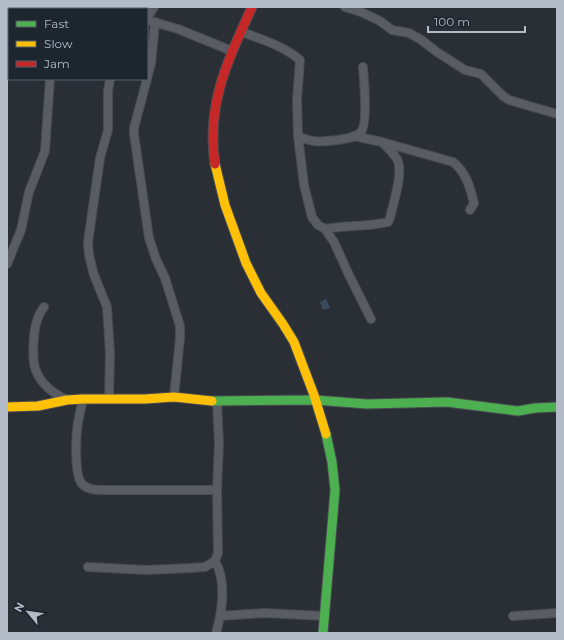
<svg xmlns="http://www.w3.org/2000/svg" width="564" height="640" font-family="Montserrat,sans-serif">
	<style>
		.water { fill: #39495e }
		.lines { fill: none; stroke-linecap: round; stroke-linejoin: round }
		.street-casing { stroke: #484b50; stroke-width: 10 }
		.fast-casing { stroke: #484b50; stroke-width: 11 }
		.slow-casing { stroke: #484b50; stroke-width: 11 }
		.jam-casing { stroke: #484b50; stroke-width: 11 }
		.street { stroke: #595d63; stroke-width: 8 }
		.fast { stroke: #4caf50; stroke-width: 9 }
		.slow { stroke: #ffc107; stroke-width: 9 }
		.jam { stroke: #c62828; stroke-width: 9 }
	</style>
	<rect width="100%" height="100%" fill="#2a2f35"/>
	<!-- water -->
	<path class="water" d="M 326,299 L 330,308 L 323,310 L 320,302 Z"/>
	<g class="lines">
		<!-- street casing -->
		<g class="street-casing">
			<path id="street" d="M 108,7 L 114,9
				M 345,7 L 361,12 L 380,21 L 392,30 L 409,33 L 420,39 L 437,52 L 465,70 L 481,74 L 503,96 L 509,100 L 557,114
				M 71,9 L 72,7
				M 147,18 L 154,7
				M 147,20 L 178,29 L 232,51
				M 241,32 C 261,39 284,46 300,60 L 297,100 L 298,136 L 304,185 L 312,217 L 318,225 L 325,229 L 334,242 L 349,275 L 371,319
				M 147,78 L 151,64 L 155,22
				M 147,79 L 134,128 L 134,134 L 149,238 L 156,259 L 165,278 L 180,326 L 180,338 L 174,397
				M 298,136 C 314,143 319,142 337,140 C 344,139 356,138 361,132 C 368,124 364,79 363,67
				M 354,136 L 382,142 L 453,162 C 466,172 470,187 474,203 L 470,210
				M 325,229 C 347,225 367,227 388,222 L 390,218 C 393,204 404,172 397,159 C 393,153 387,147 382,142
				M 7,264 L 21,230 L 29,192 L 45,151 L 50,79
				M 44,307 C 42,310 39,314 38,318 C 33,329 31,363 37,373 C 43,386 54,394 67,400
				M 109,398 L 110,353 L 107,307 L 94,275 L 89,255 L 88,242 L 100,158 L 108,130 L 108,91 L 110,79
				M 83,399 C 82,405 80,411 79,417 C 76,430 73,476 83,485 C 88,489 95,490 101,490 L 217,490
				M 215,561 C 227,581 222,612 216,633
				M 88,567 L 147,570 L 190,568 L 205,567 L 215,561 L 218,553 L 217,490 L 219,444 L 217,401
				M 220,616 L 265,613 L 324,616
				M 513,616 L 557,613"/>
		</g>
		<!-- fast casing -->
		<g class="fast-casing">
			<path id="fast" d="M 212,401 L 315,400 L 367,404 L 447,402 L 518,411 L 535,408 L 557,407
				M 323,633 L 335,490 L 332,462 L 326,434"/>
		</g>
		<!-- slow casing -->
		<g class="slow-casing">
			<path id="slow" d="M 215,164 L 225,205 L 246,263 L 261,293 L 283,324 L 294,342 L 314,395 L 326,434
				M 7,407 L 38,406 L 67,400 L 83,399 L 145,399 L 174,397 L 212,401"/>
		</g>
		<!-- jam casing -->
		<g class="jam-casing">
			<path id="jam" d="M 215,164 C 206,104 228,60 252,7"/>
		</g>
		<!-- street -->
		<use href="#street" class="street"/>
		<!-- fast -->
		<use href="#fast" class="fast"/>
		<!-- slow -->
		<use href="#slow" class="slow"/>
		<!-- jam -->
		<use href="#jam" class="jam"/>
	</g>
	<!-- border -->
	<rect width="564" height="640" fill="none" stroke="#b3bbc6" stroke-width="16"/>
	<!-- legend -->
	<rect x="8" y="8" width="140" height="72" fill="#1d252f" stroke="#59616b"/>
	<rect x="16" y="21" width="20" height="6" fill="#4caf50" stroke="#59616b"/>
	<text x="44" y="28" font-size="12" fill="#b3bbc6">Fast</text>
	<rect x="16" y="41" width="20" height="6" fill="#ffc107" stroke="#59616b"/>
	<text x="44" y="48" font-size="12" fill="#b3bbc6">Slow</text>
	<rect x="16" y="61" width="20" height="6" fill="#c62828" stroke="#59616b"/>
	<text x="44" y="68" font-size="12" fill="#b3bbc6">Jam</text>
	<!-- north arrow -->
	<g transform="translate(28 612) rotate(299)" stroke="#1d252f" stroke-width="3" paint-order="stroke">
	<path d="M0-3L7 15L0 10L-7 15Z" fill="#b3bbc6"/>
	<text y="-6" font-size="11" font-weight="bold" text-anchor="middle" fill="#b3bbc6">N</text>
	</g>
	<!-- scale -->
	<path d="M428 26v6h97v-6" fill="none" stroke="#b3bbc6" stroke-width="2"/>
	<text x="434" y="26" font-size="12" fill="#b3bbc6" stroke="#1d252f" stroke-width="3" paint-order="stroke">100 m</text>
</svg>
